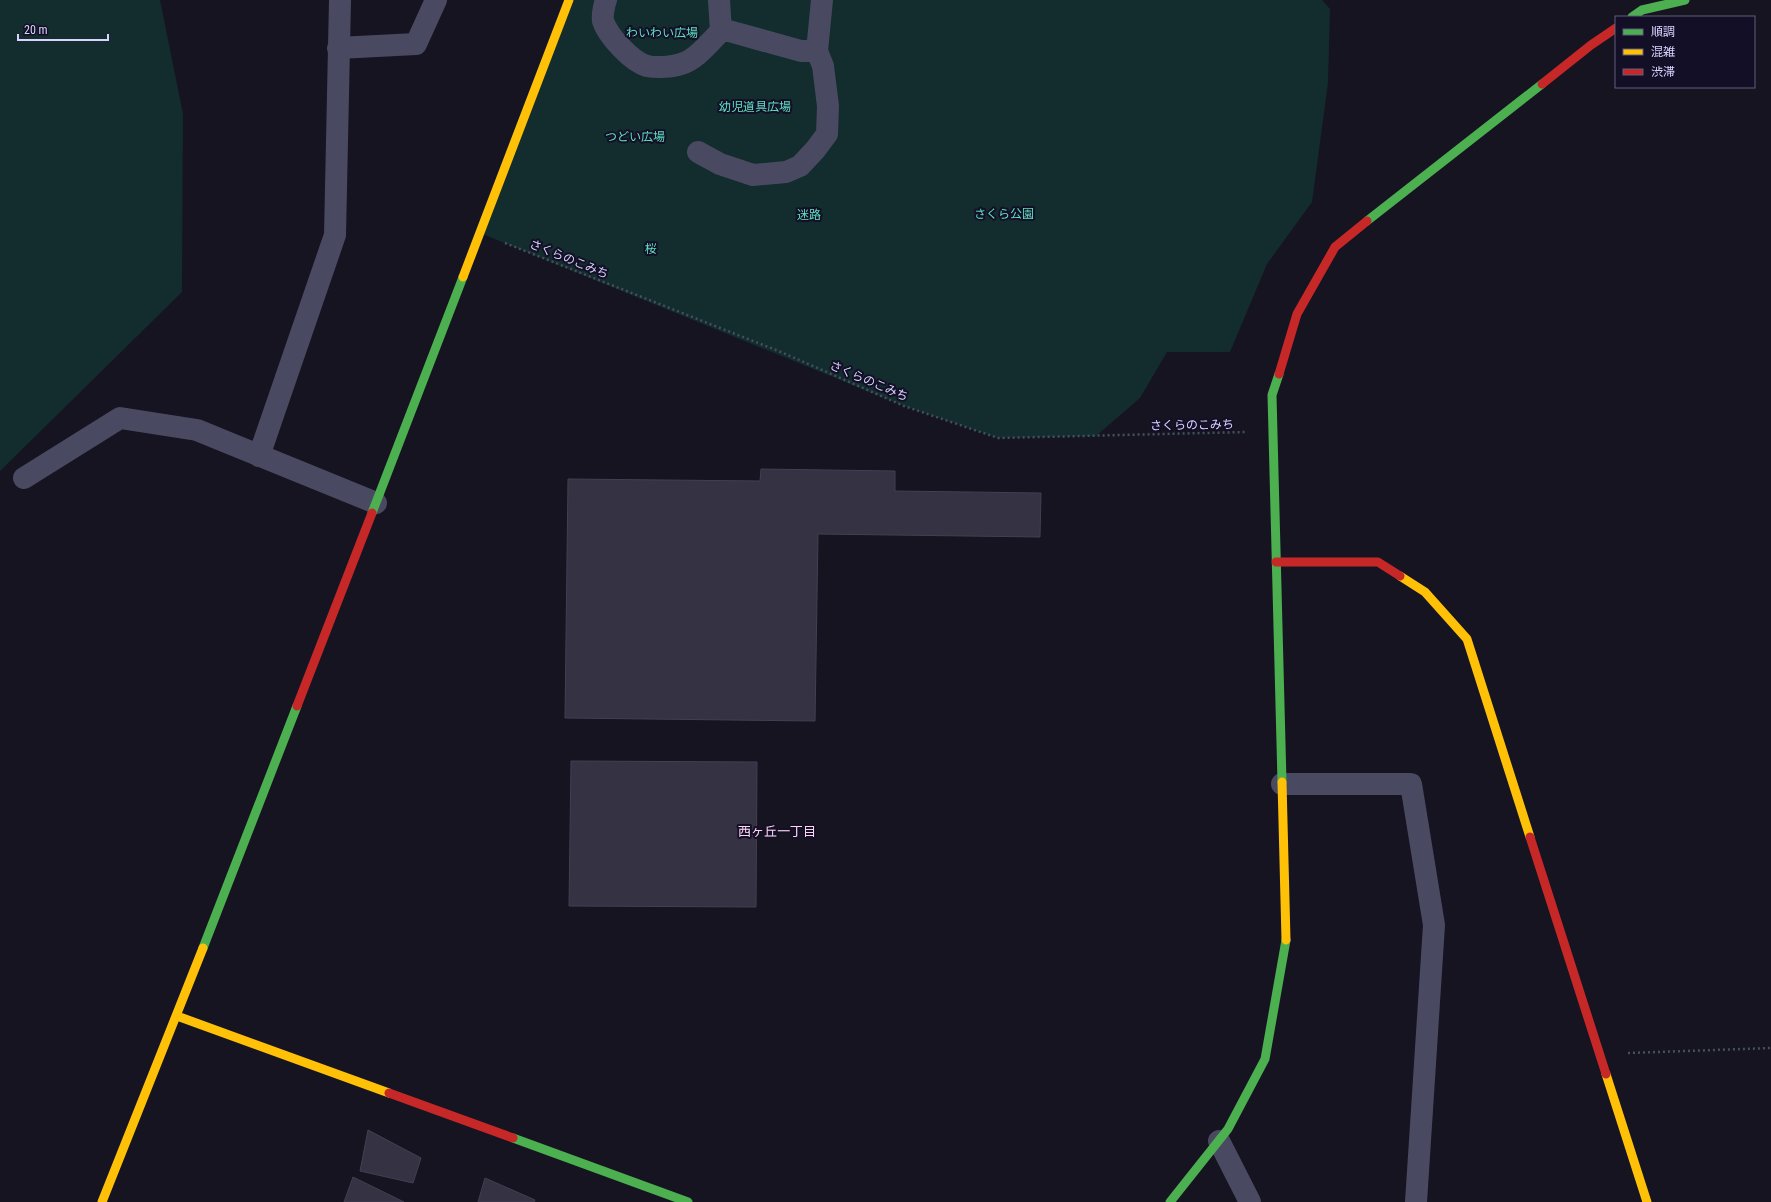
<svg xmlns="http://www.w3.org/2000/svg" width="1771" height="1202" font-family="'Roboto Condensed','Noto Sans JP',sans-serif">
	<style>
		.green { fill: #132c2d }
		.building { fill: #343243; stroke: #433f54 }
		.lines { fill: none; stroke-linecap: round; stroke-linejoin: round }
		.path { stroke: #44505f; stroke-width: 2.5; stroke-dasharray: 2 3; stroke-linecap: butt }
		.street { stroke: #4a4962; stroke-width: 22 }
		.fast { stroke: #4caf50; stroke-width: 9 }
		.slow { stroke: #ffc107; stroke-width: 9 }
		.jam { stroke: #c62828; stroke-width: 9 }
		.labels { text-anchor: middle; stroke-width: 4; stroke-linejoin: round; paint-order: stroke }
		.park-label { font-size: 12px; fill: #5fe0c0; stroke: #130f26 }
		.street-label { font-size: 12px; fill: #d9d4ff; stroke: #130f26 }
		.neighbourhood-label { font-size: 13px; fill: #ffd6f0; stroke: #130f26 }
	</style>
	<rect width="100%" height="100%" fill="#161421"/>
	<!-- green -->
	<path class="green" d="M 0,0 L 160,0 L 183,114 L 182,292 L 0,471 Z
		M 574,0 L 1322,0 L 1330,9 L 1328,83 L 1312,202 L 1267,264 L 1230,352 L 1167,352 L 1140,398 L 1096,436 L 998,438 L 904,406 L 480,233 Z"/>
	<!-- building -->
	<path class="building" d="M 761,469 L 895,471 L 895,491 L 1041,493 L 1040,537 L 818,534 L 815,721 L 565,718 L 568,479 L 760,481 Z
		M 571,761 L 757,762 L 756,907 L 569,906 Z
		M 368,1130 L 421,1158 L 413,1183 L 360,1171 Z
		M 353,1177 L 404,1202 L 344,1202 Z
		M 485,1178 L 535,1200 L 534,1202 L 478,1202 Z"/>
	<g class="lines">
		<!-- path -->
		<path class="path" d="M 505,243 L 781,352 L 904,406 L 998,438 L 1246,432
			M 1628,1053 L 1771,1048"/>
		<!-- street -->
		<path class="street" d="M 606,0 C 604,5 602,16 603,21 C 608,36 632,62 647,66 C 657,68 672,67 681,64 C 696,60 710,42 721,31 L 729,31 L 801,51 L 817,51
			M 719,0 L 721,31
			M 338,48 L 416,44 L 436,0
			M 698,152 L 720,164 L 753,175 L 786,172 L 800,166 L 815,150 L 827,134 L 828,106 L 823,66 L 817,51 L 822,0
			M 259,456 L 335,235 L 340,0
			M 24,478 L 120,418 L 197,430 L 376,503
			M 1282,784 L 1411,784 L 1434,925 L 1416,1202
			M 1219,1141 L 1250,1202"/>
		<!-- fast -->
		<path class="fast" d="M 1632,17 L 1642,10 L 1685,0
			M 1367,221 L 1542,84
			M 1279,374 L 1272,395 L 1282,782
			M 372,513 L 463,277
			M 203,948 L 297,706
			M 513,1138 L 688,1202
			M 1170,1202 L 1228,1129 L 1265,1059 L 1286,940"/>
		<!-- slow -->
		<path class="slow" d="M 463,277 L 569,0
			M 1400,576 L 1425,592 L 1467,639 L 1530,837
			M 1282,782 L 1286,940
			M 177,1016 L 389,1093
			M 1606,1074 L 1647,1202
			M 102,1202 L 203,948"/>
		<!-- jam -->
		<path class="jam" d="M 1542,84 L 1591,45 L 1616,28
			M 1279,374 L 1297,314 L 1335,247 L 1367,221
			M 1276,562 L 1378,562 L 1400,576
			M 297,706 L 372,513
			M 1530,837 L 1606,1074
			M 389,1093 L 513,1138"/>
	</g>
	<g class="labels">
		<!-- park labels -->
		<g class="park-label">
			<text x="662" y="37">わいわい広場</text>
			<text x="755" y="111">幼児道具広場</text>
			<text x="635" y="141">つどい広場</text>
			<text x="1004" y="218">さくら公園</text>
			<text x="809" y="219">迷路</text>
			<text x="651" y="253">桜</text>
		</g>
		<!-- street labels -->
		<g class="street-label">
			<text transform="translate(569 259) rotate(22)" y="4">さくらのこみち</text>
			<text transform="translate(869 381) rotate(23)" y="4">さくらのこみち</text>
			<text transform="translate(1192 425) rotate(-1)" y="4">さくらのこみち</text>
		</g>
		<!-- neighbourhood labels -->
		<g class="neighbourhood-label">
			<text x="777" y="836">西ヶ丘一丁目</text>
		</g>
	</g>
	<!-- legend -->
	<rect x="1615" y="16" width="140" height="72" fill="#130f26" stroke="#625e7d"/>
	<rect x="1623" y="29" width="20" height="6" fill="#4caf50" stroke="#625e7d"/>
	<text x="1651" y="36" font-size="12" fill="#d9d4ff">順調</text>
	<rect x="1623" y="49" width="20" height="6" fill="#ffc107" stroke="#625e7d"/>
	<text x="1651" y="56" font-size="12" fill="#d9d4ff">混雑</text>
	<rect x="1623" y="69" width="20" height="6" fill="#c62828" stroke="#625e7d"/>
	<text x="1651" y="76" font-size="12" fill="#d9d4ff">渋滞</text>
	<!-- scale -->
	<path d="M18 34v6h90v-6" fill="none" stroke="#d9d4ff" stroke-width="2"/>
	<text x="24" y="34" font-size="12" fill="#d9d4ff" stroke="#130f26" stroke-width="3" paint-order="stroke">20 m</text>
</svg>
